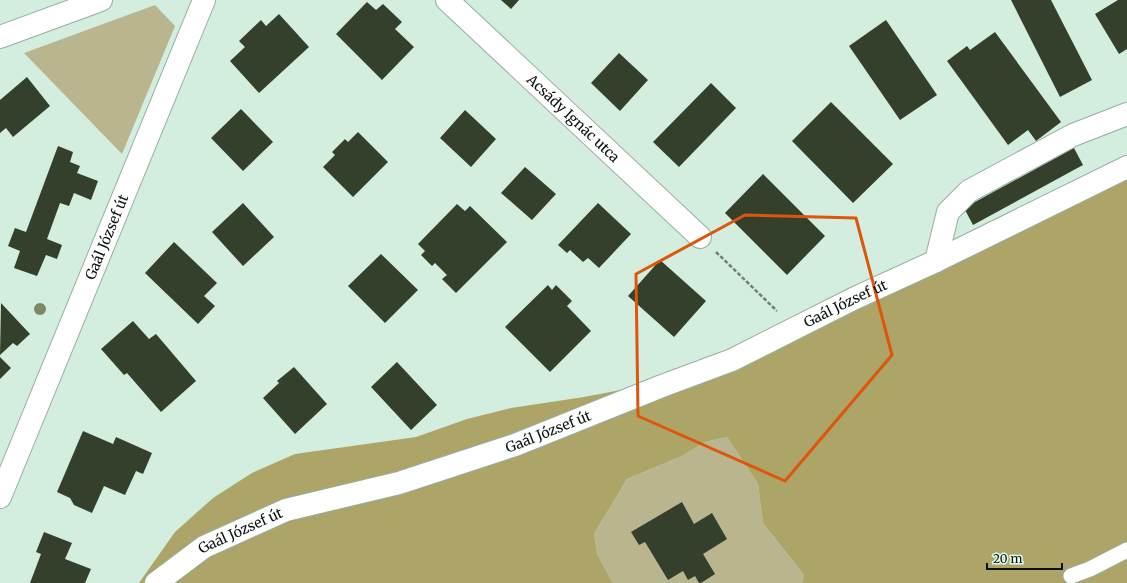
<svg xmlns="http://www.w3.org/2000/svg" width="1127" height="583" font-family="Merriweather,serif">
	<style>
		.green { fill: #b9b68f }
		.forest { fill: #aca567 }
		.building { fill: #343f2c }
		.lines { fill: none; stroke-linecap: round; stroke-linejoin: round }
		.lane-casing { stroke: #95afa0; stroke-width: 17 }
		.street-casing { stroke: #95afa0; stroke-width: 24 }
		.path { stroke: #6f8177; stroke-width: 2.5; stroke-dasharray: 4 2; stroke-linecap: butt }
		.lane { stroke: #fff; stroke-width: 15 }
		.street { stroke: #fff; stroke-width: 22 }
		.tree { fill: #7f8864 }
		.marked { fill: none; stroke: #dd560c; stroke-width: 3; stroke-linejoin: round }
		.labels { text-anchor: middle; stroke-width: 4; stroke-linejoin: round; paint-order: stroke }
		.street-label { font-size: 14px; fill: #0a130f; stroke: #e0fbec }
	</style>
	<rect width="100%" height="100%" fill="#d3eede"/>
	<!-- green -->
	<path class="green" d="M 155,5 L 175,26 L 122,154 L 24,53 Z
		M 727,437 L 758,484 L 763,523 L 804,575 L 802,583 L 613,583 L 597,554 L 594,534 L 627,479 L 682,456 L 705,442 Z"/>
	<!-- forest -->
	<path class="forest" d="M 1127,178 L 1127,583 L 802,583 L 804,575 L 763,523 L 758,484 L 727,437 L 705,442 L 682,456 L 627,479 L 594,534 L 597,554 L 613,583 L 139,583 L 175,532 L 213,498 L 252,473 L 295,454 L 416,437 L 467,419 L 511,408 L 584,397 L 736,368 Z"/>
	<!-- building -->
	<path class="building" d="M 501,0 L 519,0 L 511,9 Z
		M 1011,0 L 1051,0 L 1092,80 L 1060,97 Z
		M 1118,0 L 1127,0 L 1127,49 L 1119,54 L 1095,14 Z
		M 367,2 L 376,10 L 383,4 L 402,22 L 395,29 L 414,47 L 382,80 L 336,34 Z
		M 279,14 L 309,47 L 259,93 L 230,61 L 245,47 L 239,41 L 261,20 L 266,26 Z
		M 886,20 L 937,95 L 900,120 L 849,46 Z
		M 995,32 L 1061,122 L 1036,141 L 1028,130 L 1008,145 L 947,61 L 967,46 L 970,50 Z
		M 619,53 L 648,80 L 620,111 L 591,83 Z
		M 27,77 L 50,106 L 13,137 L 6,128 L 0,133 L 0,100 Z
		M 711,83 L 736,108 L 679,167 L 653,142 Z
		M 831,102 L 893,164 L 853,203 L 792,141 Z
		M 241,109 L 273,142 L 243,171 L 211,138 Z
		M 465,110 L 496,139 L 471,167 L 440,138 Z
		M 358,132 L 388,162 L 353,197 L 323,167 L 335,155 L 332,152 L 345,139 L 348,142 Z
		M 58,146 L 73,152 L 70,162 L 80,166 L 77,173 L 98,181 L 91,200 L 74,193 L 69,206 L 60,203 L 47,239 L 62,245 L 57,259 L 46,255 L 37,276 L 14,268 L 20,251 L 8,246 L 15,228 L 26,232 Z
		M 1074,148 L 1083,165 L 973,225 L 964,208 Z
		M 525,167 L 556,194 L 532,220 L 501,193 Z
		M 763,174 L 825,236 L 787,275 L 725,213 Z
		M 243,203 L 274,237 L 243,266 L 212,232 Z
		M 598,203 L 631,234 L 599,268 L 588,258 L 583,262 L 570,250 L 567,253 L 558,245 Z
		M 457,204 L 465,211 L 470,206 L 507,242 L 456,293 L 442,279 L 447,275 L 435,263 L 432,266 L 421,255 L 425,251 L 418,244 Z
		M 174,242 L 217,283 L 204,296 L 215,306 L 198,324 L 145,273 Z
		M 381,254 L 418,290 L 385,323 L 348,286 Z
		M 660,260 L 706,301 L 674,337 L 628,296 Z
		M 548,285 L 552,290 L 556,285 L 572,301 L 567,306 L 591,331 L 550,372 L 505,327 Z
		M 1,303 L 30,334 L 17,346 L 13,343 L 0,355 Z
		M 133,321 L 149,339 L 156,334 L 196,381 L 161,412 L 127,373 L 124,375 L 101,349 Z
		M 0,357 L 11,368 L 0,379 Z
		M 397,362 L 437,405 L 411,430 L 371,387 Z
		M 294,367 L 327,404 L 295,434 L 263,398 L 279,383 L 277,381 Z
		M 83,431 L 113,444 L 116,437 L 152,453 L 143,474 L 136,471 L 125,495 L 104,486 L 92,513 L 74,505 L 70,498 L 57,492 Z
		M 682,502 L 694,524 L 712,513 L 727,539 L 703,554 L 715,574 L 701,583 L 699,583 L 695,576 L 688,580 L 683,571 L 668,580 L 645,542 L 639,545 L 631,532 Z
		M 44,532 L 72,543 L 65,559 L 91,569 L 85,583 L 30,583 L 41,554 L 36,552 Z"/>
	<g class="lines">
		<!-- lane casing -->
		<g class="lane-casing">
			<path id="lane" d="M 1071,576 L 1090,569 L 1127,550"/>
		</g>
		<!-- street casing -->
		<g class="street-casing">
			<g id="street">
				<path id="s1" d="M 447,0 L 700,237"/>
				<path d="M 0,37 L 101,0"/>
				<path d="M 936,261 L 948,212 L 969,191 L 1073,135 L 1127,114"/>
				<path id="s2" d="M 0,497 L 204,0"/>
				<path id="s3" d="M 156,583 L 204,547 L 286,510 L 399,483 L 515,445 L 662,386 L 732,360 L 853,299 L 936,261 L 1127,167"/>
			</g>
		</g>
		<!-- path -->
		<path class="path" d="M 716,252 L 777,311"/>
		<!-- lane -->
		<use href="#lane" class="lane"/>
		<!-- street -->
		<use href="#street" class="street"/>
	</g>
	<!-- trees -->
	<circle class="tree" cx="40" cy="309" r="6"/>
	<!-- marked area -->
	<path class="marked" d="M 745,215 L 856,218 L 892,355 L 785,481 L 638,416 L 636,274 Z"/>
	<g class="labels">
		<!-- street labels -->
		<g class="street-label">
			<text dy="5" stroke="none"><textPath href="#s1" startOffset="173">Acsády Ignác utca</textPath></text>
			<text dy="5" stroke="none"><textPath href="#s2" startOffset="281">Gaál József út</textPath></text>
			<text dy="5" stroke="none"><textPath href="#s3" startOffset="748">Gaál József út</textPath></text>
			<text dy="5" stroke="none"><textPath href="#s3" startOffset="424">Gaál József út</textPath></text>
			<text dy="5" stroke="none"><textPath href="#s3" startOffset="100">Gaál József út</textPath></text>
		</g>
	</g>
	<!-- scale -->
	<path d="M987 563v6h75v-6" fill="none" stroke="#0a130f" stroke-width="2"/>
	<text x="993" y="563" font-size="12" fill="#0a130f" stroke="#e0fbec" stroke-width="3" paint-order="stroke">20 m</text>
</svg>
